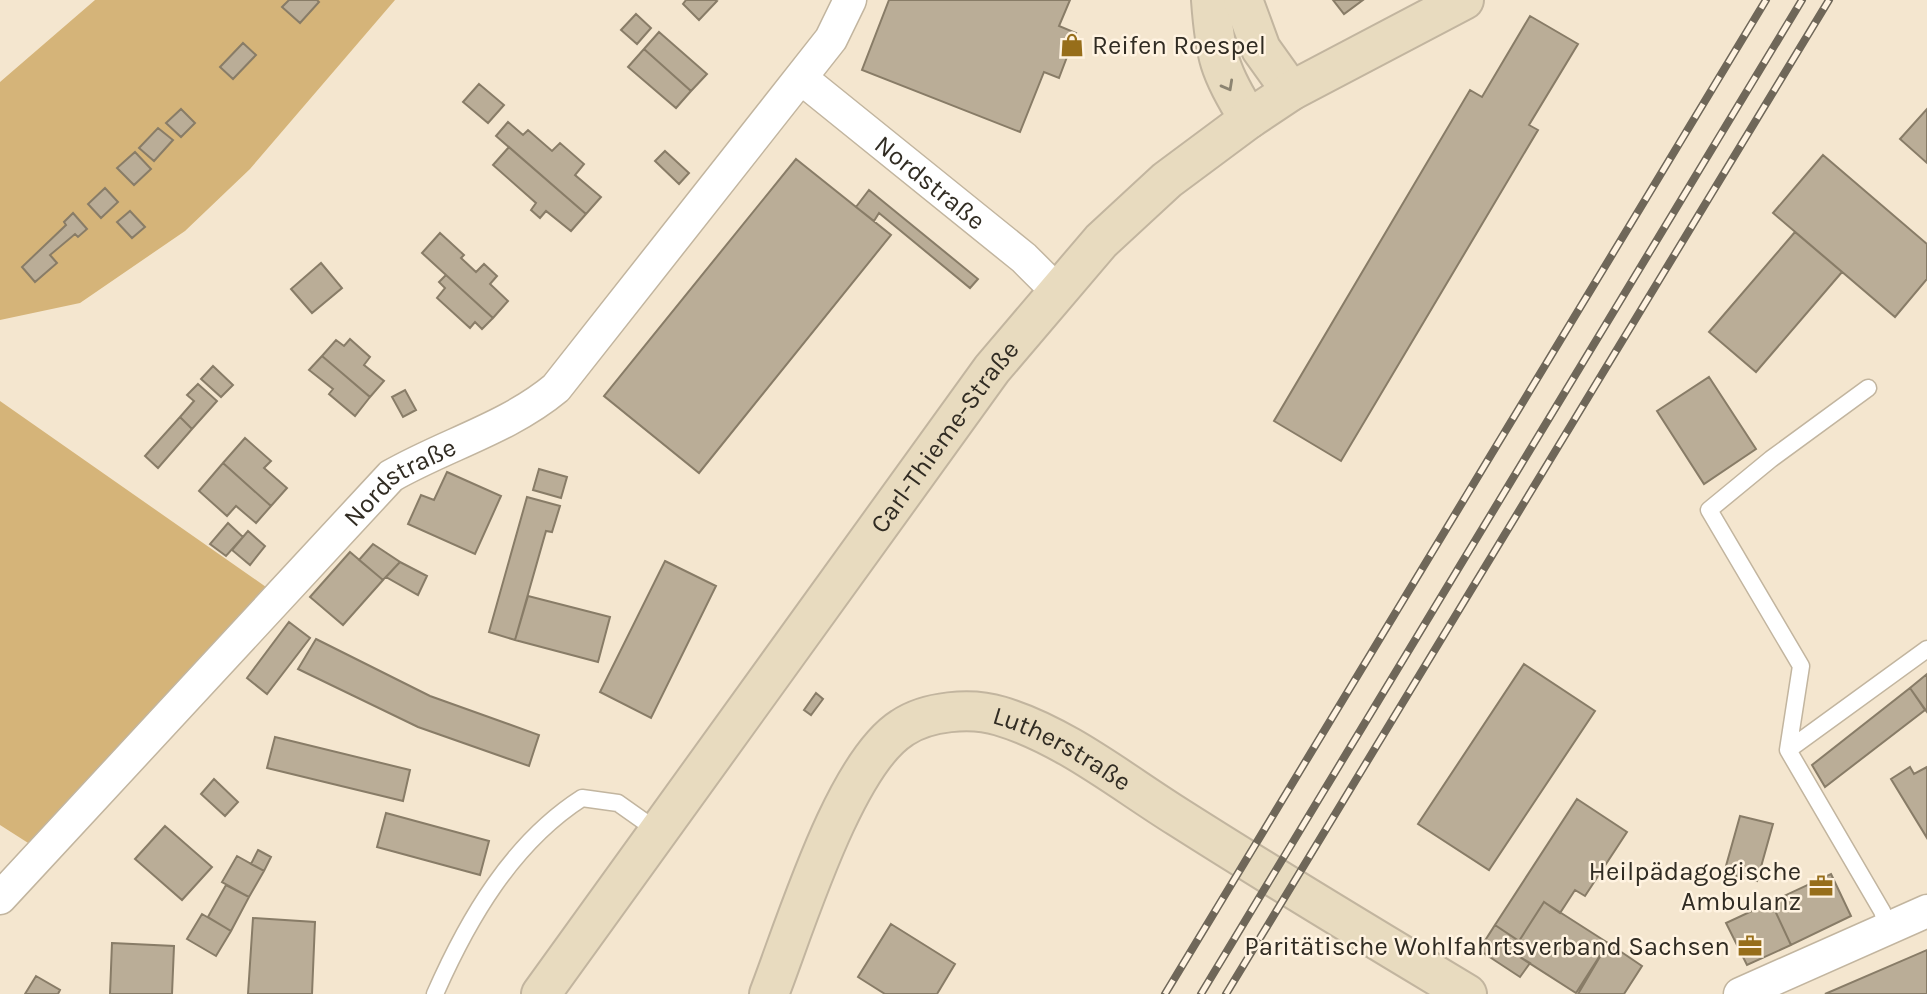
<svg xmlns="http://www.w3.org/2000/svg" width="1927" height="994" font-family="Karla,sans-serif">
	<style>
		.green { fill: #d5b479 }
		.building { fill: #baad97; stroke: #887c67; stroke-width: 2 }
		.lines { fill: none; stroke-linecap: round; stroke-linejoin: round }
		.lane-casing { stroke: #c2b59f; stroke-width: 19 }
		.street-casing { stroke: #c2b59f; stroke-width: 35 }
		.secondary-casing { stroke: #c2b59f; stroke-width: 42 }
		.lane { stroke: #fff; stroke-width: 16 }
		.street { stroke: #fff; stroke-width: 32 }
		.secondary { stroke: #e8dbbf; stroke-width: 38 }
		.rail-casing { stroke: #6f6759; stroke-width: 8 }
		.rail { stroke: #fff3e1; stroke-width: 5; stroke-dasharray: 16; stroke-linecap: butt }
		.oneway { stroke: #8c8471 }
		.labels { text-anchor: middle; stroke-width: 5; stroke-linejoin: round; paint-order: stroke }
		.poi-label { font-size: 26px; fill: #312c23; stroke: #fff3e1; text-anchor: end }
		.street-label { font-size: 26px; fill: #312c23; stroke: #fff3e1 }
	</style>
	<rect width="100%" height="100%" fill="#f4e6cf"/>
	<!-- green -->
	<path class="green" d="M 95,0 L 395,0 L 250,169 L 185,231 L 80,303 L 0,320 L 0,82 Z
		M 0,401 L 266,587 L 36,848 L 0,825 Z"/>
	<!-- building -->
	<path class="building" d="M 289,0 L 317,0 L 319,2 L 300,23 L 282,7 Z
		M 686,0 L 715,0 L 717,1 L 699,20 L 683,4 Z
		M 889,0 L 1070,0 L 1059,26 L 1076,33 L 1059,78 L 1044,72 L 1020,132 L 862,70 Z
		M 1333,0 L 1363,0 L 1344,14 Z
		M 636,14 L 651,28 L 637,44 L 621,30 Z
		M 1530,16 L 1578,44 L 1529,125 L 1538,130 L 1341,461 L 1274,421 L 1470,90 L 1482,97 Z
		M 659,32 L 707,74 L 691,91 L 644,49 Z
		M 243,43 L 256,55 L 233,79 L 220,67 Z
		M 644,49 L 691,91 L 676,108 L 628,67 Z
		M 479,84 L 504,105 L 488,123 L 463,102 Z
		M 181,109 L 195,123 L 181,137 L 166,123 Z
		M 1927,109 L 1927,163 L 1900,139 Z
		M 508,122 L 523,135 L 528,130 L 552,151 L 560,143 L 584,164 L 575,175 L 601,197 L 586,214 L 496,136 Z
		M 158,128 L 173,140 L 154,161 L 139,148 Z
		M 509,147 L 586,214 L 571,231 L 546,211 L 540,218 L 531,210 L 536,203 L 493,165 Z
		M 665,151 L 689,173 L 679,184 L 655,161 Z
		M 135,152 L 151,169 L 134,185 L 117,168 Z
		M 1823,155 L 1927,244 L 1927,279 L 1895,317 L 1773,213 Z
		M 796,159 L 891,235 L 699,473 L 604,396 Z
		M 105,188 L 118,202 L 101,218 L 88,204 Z
		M 869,190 L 978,279 L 970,288 L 879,213 L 874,221 L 856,207 Z
		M 130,211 L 145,227 L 132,238 L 117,222 Z
		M 73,213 L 87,229 L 78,237 L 75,234 L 50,255 L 57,263 L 35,282 L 22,267 L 66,225 L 64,222 Z
		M 1795,232 L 1842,272 L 1756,372 L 1709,332 Z
		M 440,233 L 464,255 L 461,258 L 476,272 L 484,264 L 497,276 L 490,284 L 508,301 L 493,318 L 422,253 Z
		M 321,263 L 342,288 L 312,313 L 291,289 Z
		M 446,275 L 493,318 L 482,329 L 475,322 L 470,328 L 437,298 L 445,288 L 439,282 Z
		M 350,339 L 370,357 L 364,365 L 384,381 L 370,397 L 322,356 L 336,340 L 344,346 Z
		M 322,356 L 370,397 L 355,416 L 329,394 L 333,389 L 309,370 Z
		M 213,366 L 233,385 L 221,397 L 201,379 Z
		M 1709,377 L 1756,449 L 1704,484 L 1657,411 Z
		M 198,384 L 217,401 L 192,429 L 180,417 L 194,401 L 187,395 Z
		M 405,390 L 416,410 L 403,417 L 392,397 Z
		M 180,417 L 192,429 L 158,468 L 145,456 Z
		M 245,438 L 271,461 L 264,468 L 287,488 L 271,506 L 223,463 Z
		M 223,463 L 271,506 L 256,523 L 236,506 L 227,516 L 199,491 Z
		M 539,469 L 567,477 L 561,498 L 533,490 Z
		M 447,472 L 501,496 L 475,554 L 408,524 L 421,495 L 434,500 Z
		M 527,497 L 560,506 L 552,532 L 546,531 L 515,640 L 489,632 Z
		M 228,523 L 243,537 L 226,556 L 210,544 Z
		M 248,531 L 265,546 L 250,565 L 232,550 Z
		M 373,544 L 400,562 L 383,580 L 359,560 Z
		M 350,552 L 383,580 L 343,625 L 310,597 Z
		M 665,561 L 716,586 L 651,718 L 600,692 Z
		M 400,562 L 427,576 L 418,595 L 386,577 Z
		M 528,596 L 610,617 L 598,662 L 515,640 Z
		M 289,622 L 310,638 L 267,694 L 247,678 Z
		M 316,639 L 430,696 L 539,735 L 529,766 L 418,727 L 298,669 Z
		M 1524,664 L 1595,711 L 1489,870 L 1418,824 Z
		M 1927,674 L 1927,712 L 1910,688 Z
		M 1910,688 L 1925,710 L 1825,787 L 1812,765 Z
		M 816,693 L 823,699 L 811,715 L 804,710 Z
		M 275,737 L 410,770 L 403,801 L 267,768 Z
		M 1910,767 L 1914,774 L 1927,767 L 1927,838 L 1891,779 Z
		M 214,779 L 238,802 L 225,816 L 201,794 Z
		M 1577,799 L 1627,832 L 1585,896 L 1575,890 L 1560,913 L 1544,902 L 1519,941 L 1495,925 Z
		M 386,813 L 489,841 L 480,875 L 377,847 Z
		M 1740,816 L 1773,824 L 1757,881 L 1724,873 Z
		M 165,826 L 212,867 L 182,900 L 135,859 Z
		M 258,850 L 271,857 L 264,871 L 251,864 Z
		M 237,856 L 264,871 L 249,897 L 222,882 Z
		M 1831,874 L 1851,916 L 1791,945 L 1771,902 Z
		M 226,885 L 249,897 L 231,931 L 208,917 Z
		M 1544,902 L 1608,943 L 1576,993 L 1512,952 Z
		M 1771,902 L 1791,945 L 1747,965 L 1726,923 Z
		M 202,914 L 231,931 L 216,956 L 187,939 Z
		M 253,918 L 315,922 L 312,994 L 248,994 Z
		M 891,924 L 955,964 L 937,994 L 885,994 L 858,977 Z
		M 1495,925 L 1519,941 L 1512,952 L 1530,963 L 1520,977 L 1479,950 Z
		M 112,943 L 174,946 L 172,994 L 110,994 Z
		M 1608,943 L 1642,966 L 1624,994 L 1578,994 Z
		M 1927,950 L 1927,994 L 1825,994 Z
		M 36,976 L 60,990 L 58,994 L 25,994 Z"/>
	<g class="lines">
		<!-- lane casing -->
		<g class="lane-casing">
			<path id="lane" d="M 1868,388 L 1771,459 L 1709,510 L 1801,666 L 1788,750 L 1882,911 L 1888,928
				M 1788,750 L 1927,649
				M 435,994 C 468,919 512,843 582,798 L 618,803 L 659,832"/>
		</g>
		<!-- street casing -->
		<g class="street-casing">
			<g id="street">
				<path id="s1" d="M 801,78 L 1024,258 L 1057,291"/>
				<path id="s2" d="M 0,898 L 391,476 C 445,445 508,428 556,388 L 831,39 L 850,0"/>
				<path d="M 1740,994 L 1927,911"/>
			</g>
		</g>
		<!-- secondary casing -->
		<g class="secondary-casing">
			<g id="secondary">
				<path d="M 1211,0 C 1215,55 1219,72 1249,119"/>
				<path d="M 1243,0 L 1261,49 L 1291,91"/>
				<path id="s3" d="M 541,994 L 992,369 L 1101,241 L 1167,180 L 1249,119 L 1291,91 L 1464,0"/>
				<path id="s4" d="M 769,994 C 795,927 844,765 902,728 C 927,711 971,707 1000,716 C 1064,735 1122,782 1178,817 C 1274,878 1370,936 1467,994"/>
			</g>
		</g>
		<!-- lane -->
		<use href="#lane" class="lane"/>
		<!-- street -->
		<use href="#street" class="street"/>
		<!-- secondary -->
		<use href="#secondary" class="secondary"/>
		<!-- rail casing -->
		<g class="rail-casing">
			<path id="rail" d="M 1165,994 L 1766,0
				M 1201,994 L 1802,0
				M 1226,994 L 1829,0"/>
		</g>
		<!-- rail -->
		<use href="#rail" class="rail"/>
	</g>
	<!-- one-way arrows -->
	<defs><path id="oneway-chevron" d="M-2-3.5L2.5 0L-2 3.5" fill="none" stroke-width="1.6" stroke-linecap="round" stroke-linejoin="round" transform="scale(1.75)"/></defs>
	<use class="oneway" href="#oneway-chevron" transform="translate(1228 86) rotate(61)"/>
	<!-- icons -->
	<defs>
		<g id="shop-bare" transform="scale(1.89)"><path d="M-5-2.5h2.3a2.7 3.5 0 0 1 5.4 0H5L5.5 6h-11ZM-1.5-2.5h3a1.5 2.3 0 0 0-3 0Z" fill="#976e1a" stroke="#fff3e1" stroke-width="2.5" paint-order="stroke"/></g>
		<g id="office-bare" transform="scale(1.89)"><path d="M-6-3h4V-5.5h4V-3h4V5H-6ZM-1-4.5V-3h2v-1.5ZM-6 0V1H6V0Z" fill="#976e1a" stroke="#fff3e1" stroke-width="2.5" paint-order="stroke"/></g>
	</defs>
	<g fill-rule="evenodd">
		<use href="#shop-bare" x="1072" y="45"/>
		<use href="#office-bare" x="1821" y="886"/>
		<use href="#office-bare" x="1750" y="946"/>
	</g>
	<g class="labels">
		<!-- poi labels -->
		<g class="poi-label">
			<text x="1092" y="54" text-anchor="start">Reifen Roespel</text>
			<text x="1801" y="880">Heilpädagogische<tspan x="1801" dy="30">Ambulanz</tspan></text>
			<text x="1730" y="955">Paritätische Wohlfahrtsverband Sachsen</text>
		</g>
		<!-- street labels -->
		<g class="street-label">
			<text dy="9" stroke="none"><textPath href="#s1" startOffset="166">Nordstraße</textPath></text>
			<text dy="9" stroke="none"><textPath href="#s3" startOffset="688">Carl-Thieme-Straße</textPath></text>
			<text dy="9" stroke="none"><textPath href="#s2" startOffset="579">Nordstraße</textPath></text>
			<text dy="9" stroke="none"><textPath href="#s4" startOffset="472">Lutherstraße</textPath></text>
		</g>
	</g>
</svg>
